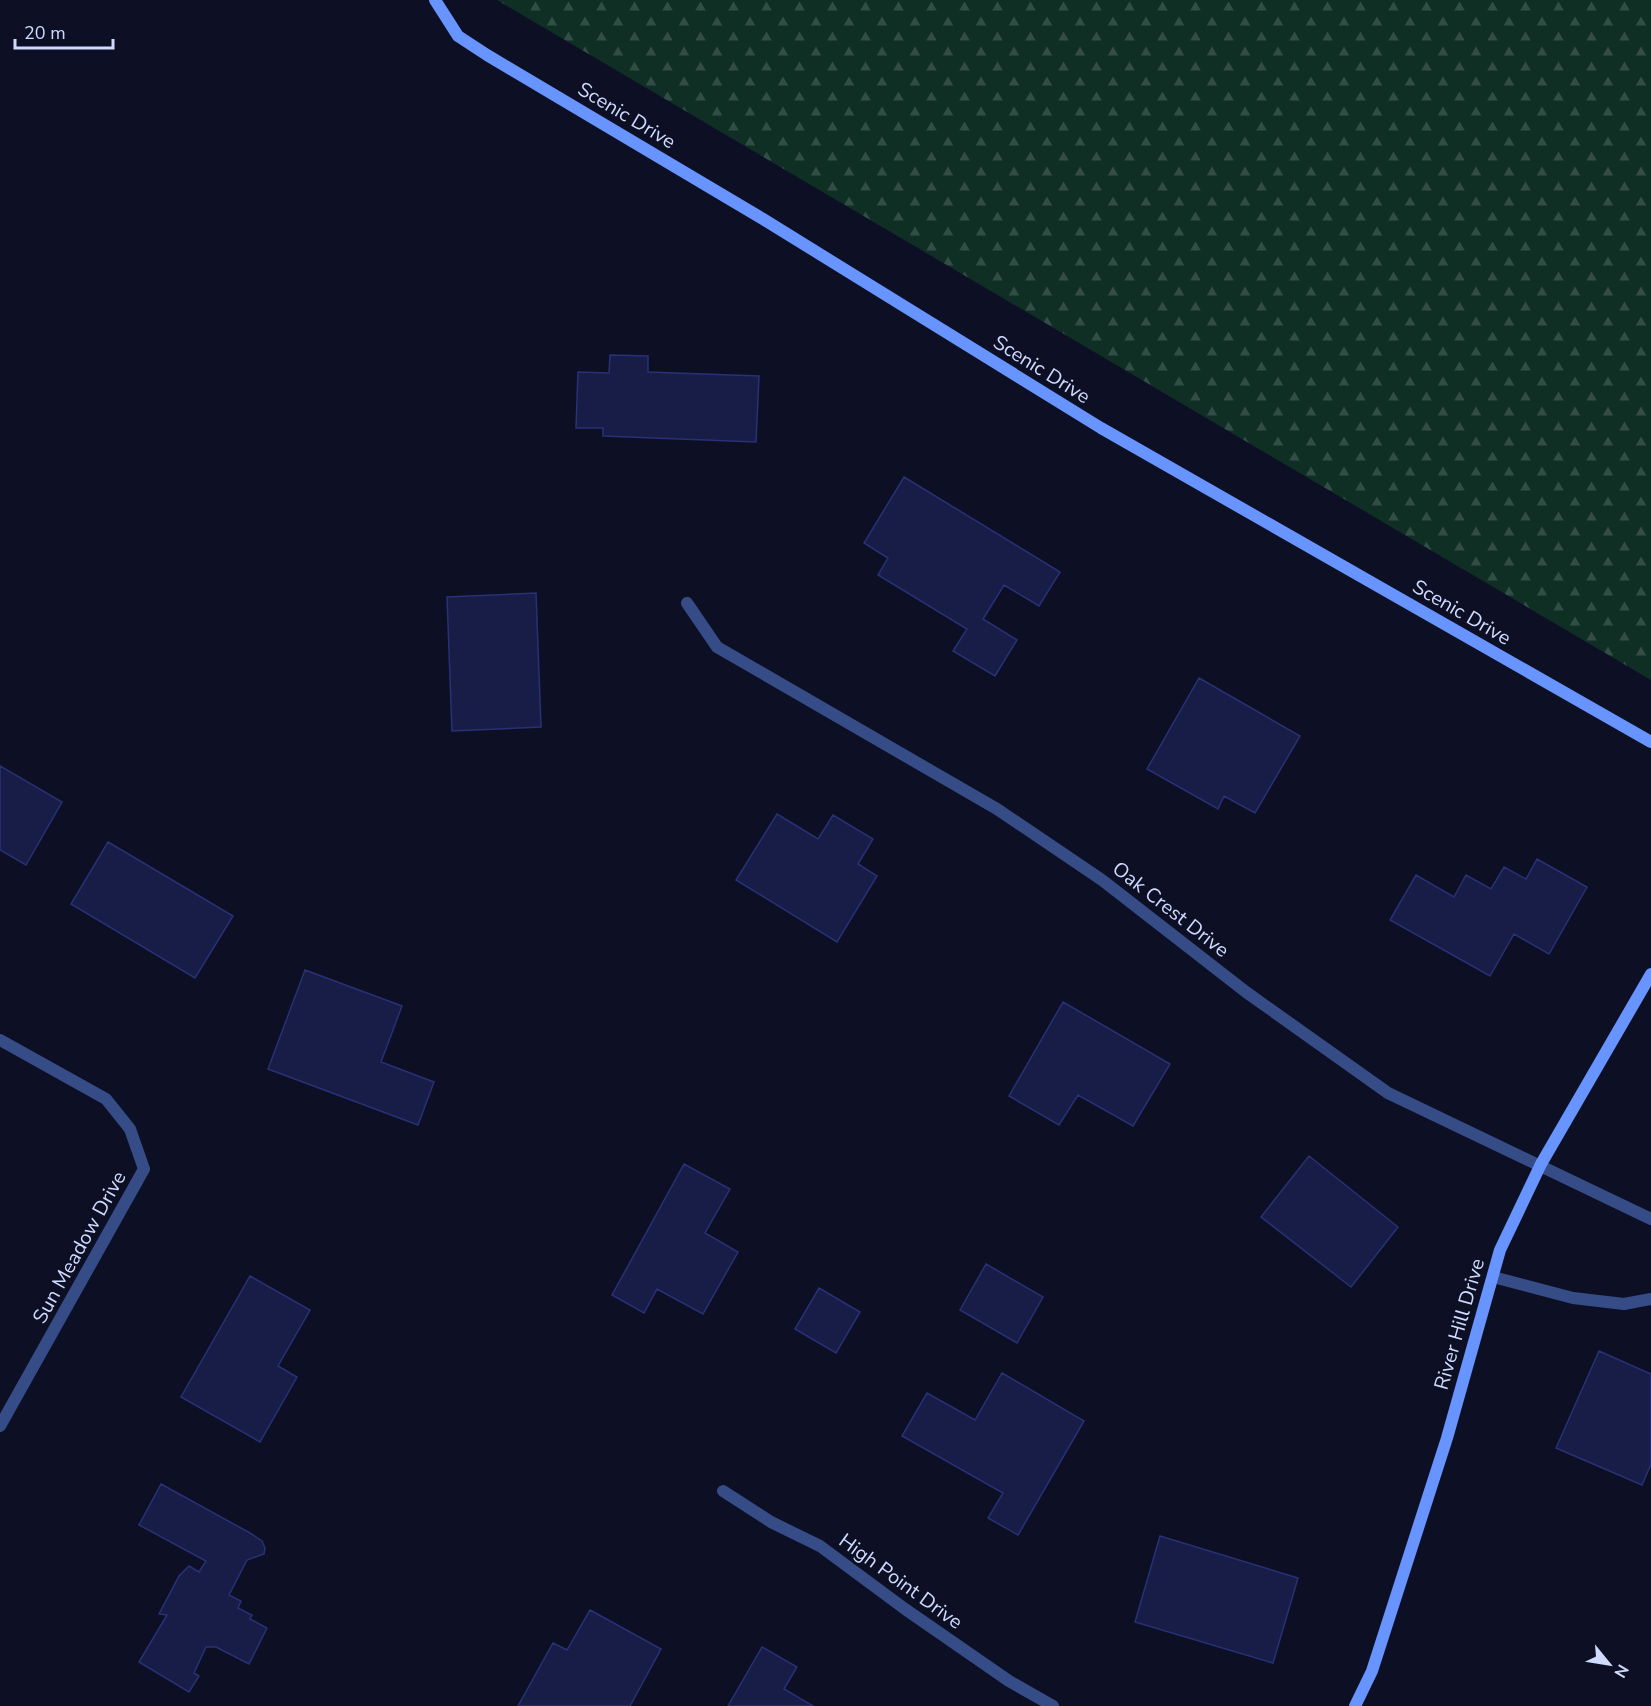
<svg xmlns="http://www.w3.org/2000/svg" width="1651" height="1706" font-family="'Nunito Sans',sans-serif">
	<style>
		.forest { fill: url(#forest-firs) }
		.building { fill: #171d47; stroke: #283175; stroke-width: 1.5 }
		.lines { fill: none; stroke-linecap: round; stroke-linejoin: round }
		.lane { stroke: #354c87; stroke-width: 12 }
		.street { stroke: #354c87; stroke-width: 12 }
		.secondary { stroke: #6794ff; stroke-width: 12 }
		.labels { text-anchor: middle; stroke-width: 6; stroke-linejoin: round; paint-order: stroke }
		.street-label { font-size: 20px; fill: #d0daff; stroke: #0d1025 }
	</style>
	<defs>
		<pattern id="forest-firs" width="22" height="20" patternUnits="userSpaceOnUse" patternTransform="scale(1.5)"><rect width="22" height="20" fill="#0f2f24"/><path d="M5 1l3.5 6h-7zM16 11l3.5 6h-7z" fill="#314d45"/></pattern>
	</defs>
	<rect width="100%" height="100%" fill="#0d1025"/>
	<!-- forest -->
	<path class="forest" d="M 497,0 L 1651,0 L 1651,680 Z"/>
	<!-- building -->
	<path class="building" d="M 610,355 L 648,356 L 648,372 L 759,376 L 756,442 L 603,436 L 603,428 L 576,428 L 578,372 L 609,373 Z
		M 904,477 L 1060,572 L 1039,606 L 1004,585 L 983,619 L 1017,640 L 995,676 L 953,651 L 967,629 L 878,575 L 888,558 L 864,543 Z
		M 536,593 L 541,727 L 452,731 L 447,597 Z
		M 1199,678 L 1300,736 L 1255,813 L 1224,796 L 1218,809 L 1147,769 Z
		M 0,766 L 62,802 L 26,865 L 0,850 Z
		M 777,814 L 818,839 L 833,815 L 873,839 L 858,864 L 877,876 L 837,942 L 736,880 Z
		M 108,842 L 233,916 L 195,978 L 71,904 Z
		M 1537,859 L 1587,887 L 1549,954 L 1514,934 L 1490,976 L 1390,920 L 1416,875 L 1454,897 L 1466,875 L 1491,889 L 1504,867 L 1526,879 Z
		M 305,970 L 402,1006 L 381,1062 L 434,1082 L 418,1125 L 268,1069 Z
		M 1063,1002 L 1170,1064 L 1133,1126 L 1078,1095 L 1059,1125 L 1009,1096 Z
		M 1309,1156 L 1398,1227 L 1351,1287 L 1261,1217 Z
		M 684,1164 L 730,1189 L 705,1233 L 738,1252 L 703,1314 L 657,1289 L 644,1313 L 612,1295 Z
		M 986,1264 L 1043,1297 L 1017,1343 L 960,1310 Z
		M 250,1276 L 310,1310 L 278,1366 L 297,1377 L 260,1442 L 181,1397 Z
		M 819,1288 L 860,1312 L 836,1353 L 795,1329 Z
		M 1599,1351 L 1651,1374 L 1651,1464 L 1642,1485 L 1556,1448 Z
		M 1002,1373 L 1084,1421 L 1018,1535 L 988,1518 L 1003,1493 L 902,1436 L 927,1393 L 975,1420 Z
		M 161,1484 L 250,1533 L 262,1541 L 265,1548 L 264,1554 L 247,1560 L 229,1595 L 241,1601 L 238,1608 L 252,1615 L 250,1619 L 267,1628 L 249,1664 L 216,1647 L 206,1647 L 194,1673 L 199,1676 L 189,1692 L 139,1662 L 167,1615 L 159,1614 L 179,1576 L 189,1566 L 199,1572 L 206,1561 L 139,1525 Z
		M 1160,1536 L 1298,1578 L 1273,1663 L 1135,1622 Z
		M 590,1610 L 661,1649 L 630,1706 L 518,1706 L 553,1643 L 567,1650 Z
		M 762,1647 L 797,1667 L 784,1689 L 813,1706 L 728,1706 Z"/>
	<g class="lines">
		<!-- lane -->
		<path class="lane" d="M 1493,1277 L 1573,1298 L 1624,1304 L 1651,1299"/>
		<!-- street -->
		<path class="street" d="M 687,603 L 717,647 L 997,809 L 1102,880 L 1246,992 L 1388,1093 L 1651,1219
			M 0,1040 L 106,1099 L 130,1129 L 144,1169 L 0,1426
			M 723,1491 L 771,1522 L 820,1546 L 905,1609 L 1009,1681 L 1053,1706"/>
		<!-- secondary -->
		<path class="secondary" d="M 435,0 L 458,36 L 487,55 L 763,219 L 1101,428 L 1651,742
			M 1355,1706 L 1372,1671 L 1447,1438 L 1500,1250 L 1541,1164 L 1651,974"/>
	</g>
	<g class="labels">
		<!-- street labels -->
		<g class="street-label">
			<text transform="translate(627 115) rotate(31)" y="7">Scenic Drive</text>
			<text transform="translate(1042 369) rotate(32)" y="7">Scenic Drive</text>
			<text transform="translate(1462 612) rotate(30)" y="7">Scenic Drive</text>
			<text transform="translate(1171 909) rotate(38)" y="7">Oak Crest Drive</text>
			<text transform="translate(79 1247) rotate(-61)" y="7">Sun Meadow Drive</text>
			<text transform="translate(1459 1324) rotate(-74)" y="7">River Hill Drive</text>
			<text transform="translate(901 1581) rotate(36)" y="7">High Point Drive</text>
		</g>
	</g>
	<!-- north arrow -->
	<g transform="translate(1609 1664) rotate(120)" stroke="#0d1025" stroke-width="4.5" paint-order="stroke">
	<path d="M0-4.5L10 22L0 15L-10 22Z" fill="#d0daff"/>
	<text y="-9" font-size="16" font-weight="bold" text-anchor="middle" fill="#d0daff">N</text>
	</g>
	<!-- scale -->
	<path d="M15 39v9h98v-9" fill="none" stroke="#d0daff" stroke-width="3"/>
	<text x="24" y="39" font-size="18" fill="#d0daff" stroke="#0d1025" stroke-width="4.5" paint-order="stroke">20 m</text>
</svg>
